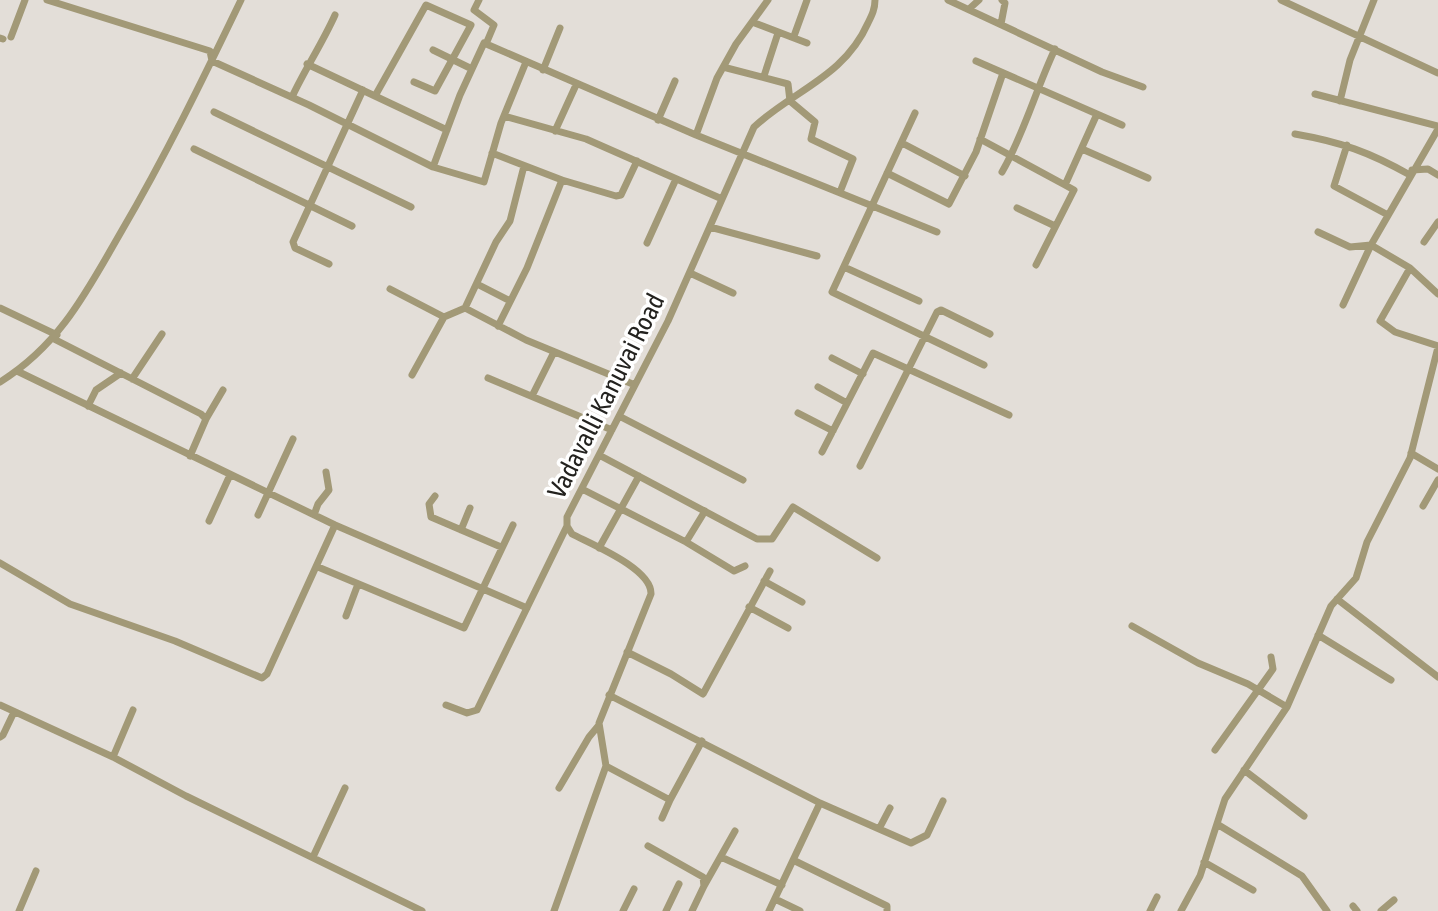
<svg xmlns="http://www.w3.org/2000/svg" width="1438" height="911" font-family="'Asap Condensed',sans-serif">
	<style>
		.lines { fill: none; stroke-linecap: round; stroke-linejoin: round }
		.minor { stroke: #a29977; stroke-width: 7 }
		.labels { text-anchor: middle; stroke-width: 7; stroke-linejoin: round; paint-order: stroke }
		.street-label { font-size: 26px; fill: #23221f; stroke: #fff }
	</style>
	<rect width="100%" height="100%" fill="#e3ded8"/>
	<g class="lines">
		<!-- minor -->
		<path class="minor" d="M 47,0 L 210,51 L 212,61 L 309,105 L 433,167 L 484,182 L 501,123 L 526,62
			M 479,0 L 474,10 L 494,25 L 486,44
			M 948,0 L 1102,72 L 1143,87
			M 1281,0 L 1438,73
			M 969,9 L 979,0
			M 752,22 L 807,43
			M 1001,24 L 1005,3 L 1002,0
			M 794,36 L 807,0
			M 11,37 L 25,0
			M 0,38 L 3,39
			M 433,50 L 472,69
			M 976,61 L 1122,125
			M 307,64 L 447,130
			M 723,67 L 788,84 L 790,101 L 815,122 L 811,139 L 853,159 L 840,192
			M 543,70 L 560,28
			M 764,76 L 778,33
			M 1315,94 L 1438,126
			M 375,96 L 426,5 L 471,25 L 435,91 L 414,82
			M 292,97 C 305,69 322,44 335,15
			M 1340,101 L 1350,60 L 1374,0
			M 214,112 L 411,207
			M 915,113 L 832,292 L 984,365
			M 504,116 L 586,139 L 722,199
			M 658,120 L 675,81
			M 555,131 L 576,85
			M 1295,134 C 1341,142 1369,152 1410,175
			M 696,135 L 937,232
			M 980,139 L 1065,185
			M 902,143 L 965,176
			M 1347,145 L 1334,186 L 1388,215
			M 194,149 L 352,226
			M 1082,149 L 1148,178
			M 492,153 L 562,180 L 616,196 L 621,195 L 637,161
			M 524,166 L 510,221 L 496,242 L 465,308 L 526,340 L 635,385
			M 433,167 L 460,95 L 484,43 L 696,135 L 717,78 L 736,44 L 768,0
			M 1412,170 L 1428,169 L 1438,175
			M 1002,172 C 1024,134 1036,89 1055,49
			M 887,173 L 949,204 L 976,152 L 1003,73
			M 1017,208 L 1055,226
			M 710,227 L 817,256
			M 1318,232 L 1350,247 L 1371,245 L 1410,268 L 1438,294
			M 1424,242 L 1438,222
			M 647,243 L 676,179
			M 329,264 L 295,248 L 293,242 L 363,90
			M 1036,265 L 1074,190 L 1065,185 L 1097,114
			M 844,267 L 919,301
			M 1410,268 L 1380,321 L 1395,332 L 1438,346
			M 690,273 L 733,293
			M 477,284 L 510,301
			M 390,289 L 444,317
			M 1343,305 L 1371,245 L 1438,129
			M 0,308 L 57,335
			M 498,326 L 527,268 L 562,180
			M 54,339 L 201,414 L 206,419 L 190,456
			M 832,358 L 863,374
			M 17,371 L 335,525 L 527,608
			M 412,375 L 444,317 L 465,308
			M 488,378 L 612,430
			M 132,379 L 162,334
			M 0,382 C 60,345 87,291 121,232 C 165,157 203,79 241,0
			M 818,387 L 847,403
			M 532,396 L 554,352
			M 88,406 L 96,390 L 121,373
			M 798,413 L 833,431
			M 619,416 L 743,480
			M 206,419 L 223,390
			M 822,452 L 873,353 L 1009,415
			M 1411,453 L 1438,469
			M 599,455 L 757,539 L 772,539 L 793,507 L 877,558
			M 860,466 L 937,312 L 941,310 L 990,334
			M 582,489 L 686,542 L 734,571 L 745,566
			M 435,496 L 429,504 L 431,517 L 501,547
			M 1423,506 L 1438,480
			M 258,515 L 293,439
			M 314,515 L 318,504 L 329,490 L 326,472
			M 209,521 L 230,475
			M 461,530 L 470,508
			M 686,542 L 705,511
			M 599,548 L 639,476
			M 0,563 L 70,604 L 175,641 L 262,678 L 267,674 L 335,525
			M 318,567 L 464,628 L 513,525
			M 764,581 L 802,602
			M 1337,599 L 1438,677
			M 749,607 L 788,628
			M 346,616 L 358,584
			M 1132,626 L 1198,663 L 1248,684 L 1287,707
			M 1318,635 L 1391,680
			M 627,652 L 671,674 L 703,694 L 770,571
			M 609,695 L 820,803 L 911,843 L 927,835 L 943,801
			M 0,705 L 113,757
			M 446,705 L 467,713 L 477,710 L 567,526
			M 133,710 L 113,757 L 186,796 L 422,911
			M 0,737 L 3,735 L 14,712
			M 1215,750 L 1273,669 L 1271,657
			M 606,766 L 670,800 L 702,741
			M 1244,770 L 1304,816
			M 559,788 L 589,737 L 599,725
			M 662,818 L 670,800
			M 1217,824 L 1302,876 L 1327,911
			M 879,829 L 890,808
			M 648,846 L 703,877 L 704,886 L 692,911
			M 313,857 L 345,788
			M 721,857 L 782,885
			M 793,860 L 887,906 L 887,911
			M 1204,862 L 1253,890
			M 704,886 L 735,831
			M 775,899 L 800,911
			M 1353,906 L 1357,911
			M 19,911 L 36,871
			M 554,911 L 606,766 L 599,723 L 651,594 C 652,569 593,545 572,534 L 567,526 L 567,517 L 668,321 L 754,127 C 794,90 844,77 868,23 C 872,15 875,9 875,0
			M 623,911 L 634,889
			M 666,911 L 679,884
			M 769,911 L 820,803
			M 1150,911 L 1157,897
			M 1181,911 L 1200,876 L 1225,799 L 1287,707 L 1331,606 L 1356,578 L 1367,542 L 1410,458 L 1438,347
			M 1381,911 L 1394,900"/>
	</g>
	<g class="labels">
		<!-- street labels -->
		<g class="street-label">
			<text transform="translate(606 396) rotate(-63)" y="9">Vadavalli Kanuvai Road</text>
		</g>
	</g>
</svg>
